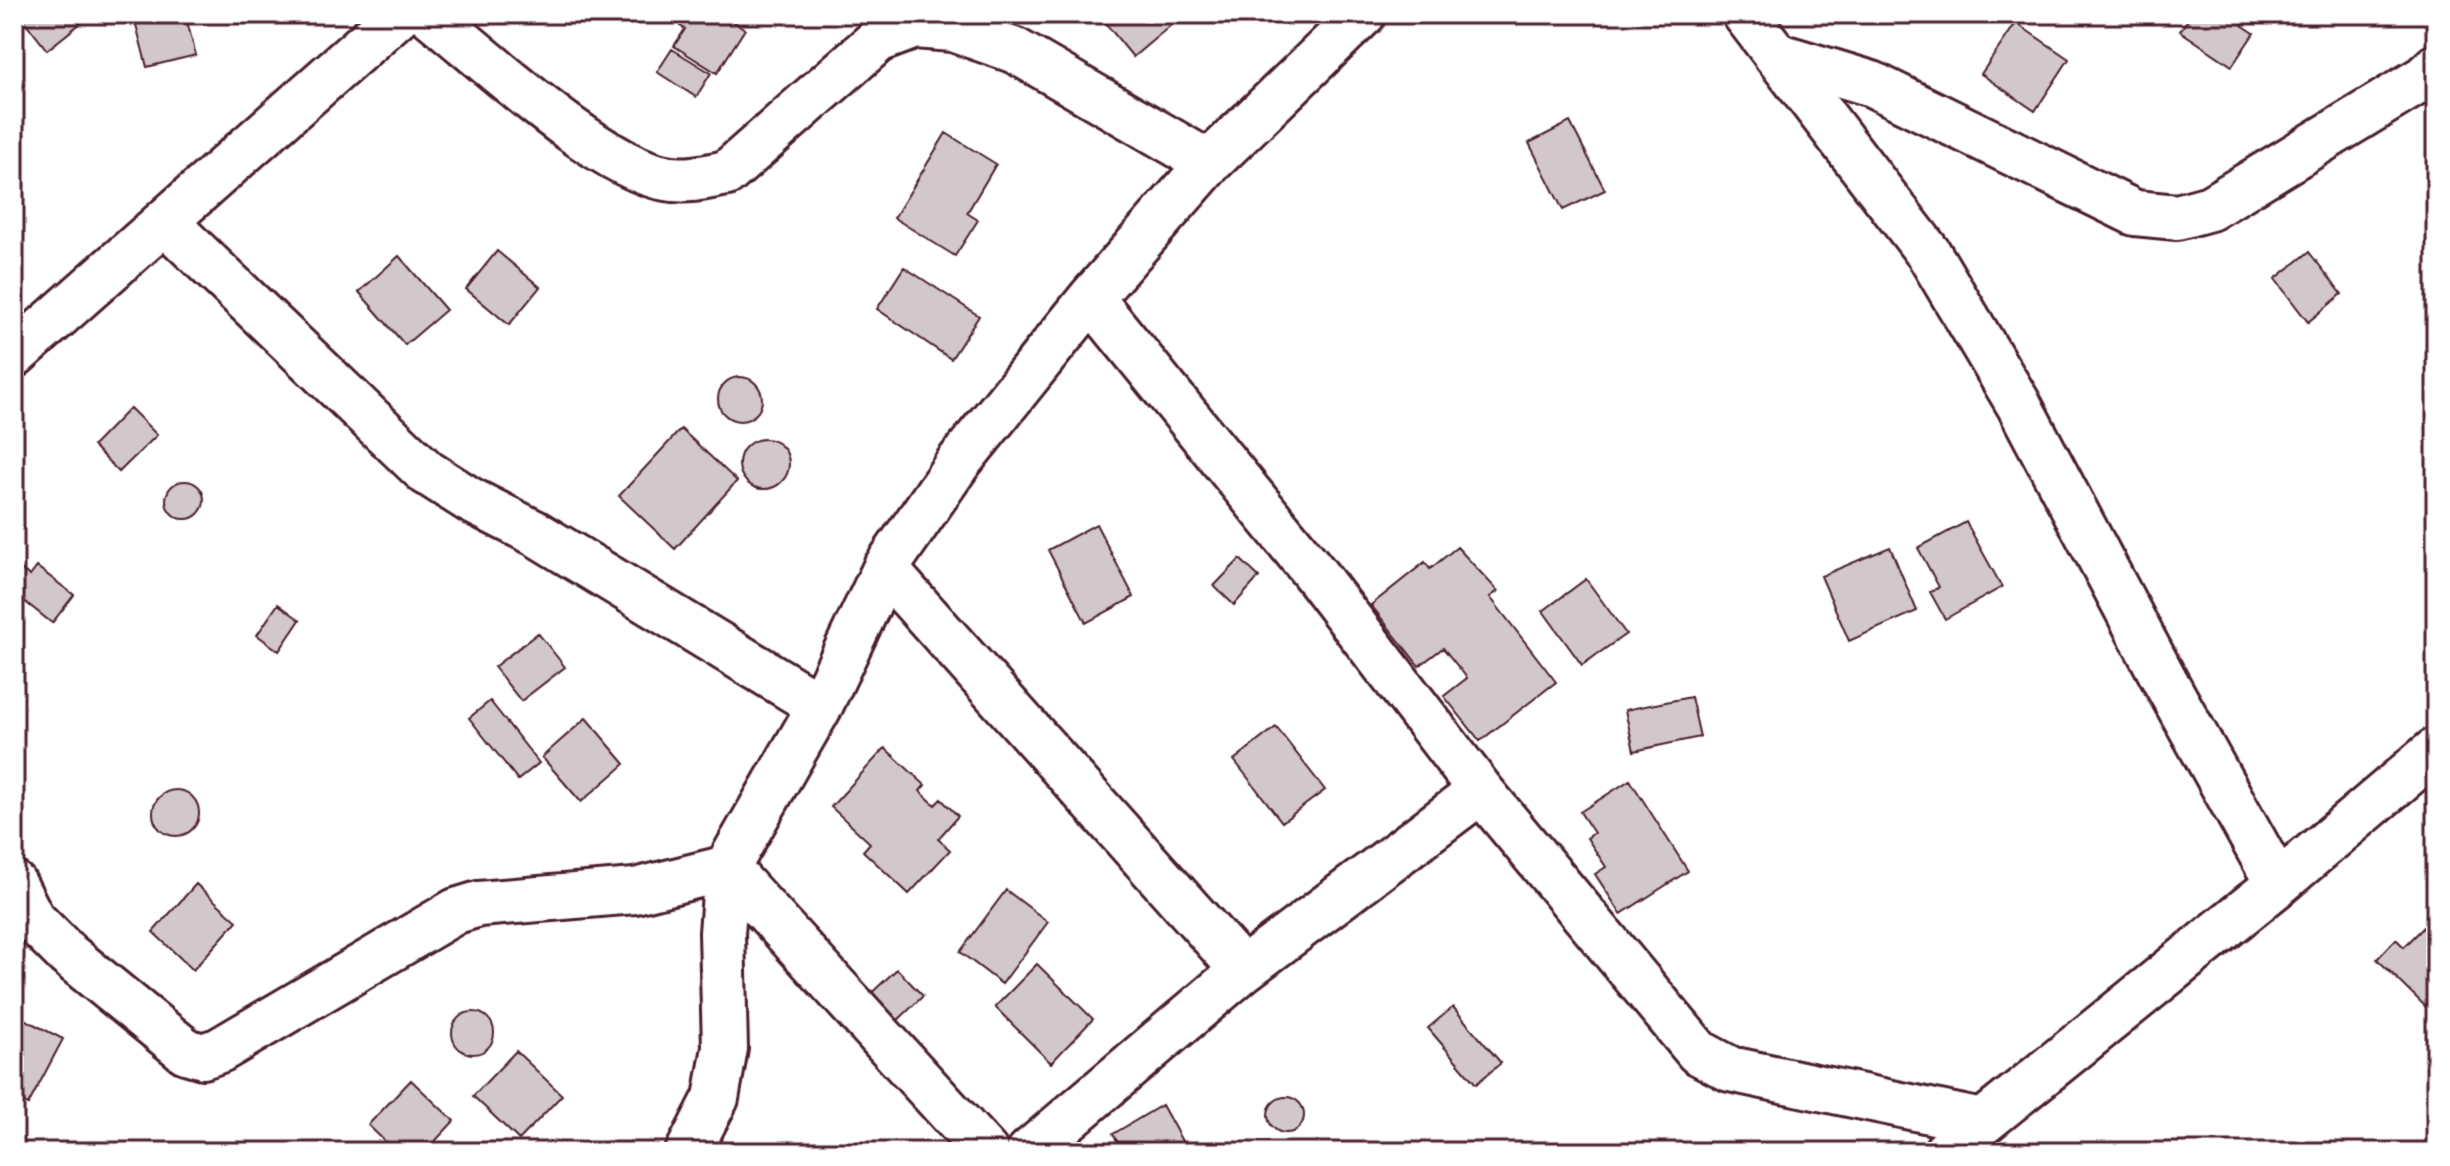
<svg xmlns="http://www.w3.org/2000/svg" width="2450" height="1166" font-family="Caveat,sans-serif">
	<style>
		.building { fill: #d2c7cb; stroke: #4a1f2b; stroke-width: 2 }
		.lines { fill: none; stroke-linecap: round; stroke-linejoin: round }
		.minor-casing { stroke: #4a1f2b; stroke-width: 50 }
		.minor { stroke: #fff; stroke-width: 44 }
	</style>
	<rect width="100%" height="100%" fill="#fff"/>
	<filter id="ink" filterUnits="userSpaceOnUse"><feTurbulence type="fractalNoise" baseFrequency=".0125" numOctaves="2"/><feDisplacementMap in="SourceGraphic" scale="16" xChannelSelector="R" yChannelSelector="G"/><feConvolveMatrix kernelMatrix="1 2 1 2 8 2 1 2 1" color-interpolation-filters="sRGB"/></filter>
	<g filter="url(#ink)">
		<!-- building -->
		<path class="building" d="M 19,14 L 84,14 L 87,18 L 47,50 Z
			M 144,14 L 185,14 L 196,55 L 147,67 L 134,17 Z
			M 687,14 L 722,14 L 745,29 L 717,73 L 674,46 L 685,29 L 680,26 Z
			M 1098,14 L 1182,14 L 1183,15 L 1133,57 Z
			M 2192,14 L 2248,16 L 2242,25 L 2254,33 L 2232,66 L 2180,31 Z
			M 2016,23 L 2069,59 L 2035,111 L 1981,74 Z
			M 672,49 L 711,73 L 696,97 L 657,72 Z
			M 1570,122 L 1605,190 L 1563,210 L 1529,143 Z
			M 946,133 L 996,164 L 967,213 L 978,220 L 955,256 L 894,218 Z
			M 497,251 L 540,287 L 509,325 L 466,289 Z
			M 2309,252 L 2342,294 L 2308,322 L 2275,279 Z
			M 399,256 L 446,310 L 405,345 L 359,292 Z
			M 904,267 L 979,316 L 951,359 L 877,309 Z
			M718 399a22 22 0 1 1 44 0a22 22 0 1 1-44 0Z
			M 130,408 L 157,435 L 119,472 L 93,446 Z
			M 681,429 L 737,481 L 675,549 L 619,496 Z
			M739 464a25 25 0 1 1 50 0a25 25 0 1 1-50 0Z
			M166 500a19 19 0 1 1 38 0a19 19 0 1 1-38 0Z
			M 1966,522 L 2002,587 L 1945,619 L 1930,592 L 1939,587 L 1918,548 Z
			M 1096,524 L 1134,597 L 1086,623 L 1048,550 Z
			M 1457,547 L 1498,591 L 1490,597 L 1556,682 L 1480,741 L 1444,696 L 1467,678 L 1443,648 L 1419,666 L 1371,605 L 1425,562 L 1430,569 Z
			M 1890,547 L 1917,611 L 1849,641 L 1821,576 Z
			M 1240,559 L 1259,577 L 1234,605 L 1214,586 Z
			M 14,564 L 30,576 L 37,567 L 74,595 L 52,623 L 14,593 Z
			M 1586,579 L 1626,634 L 1582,665 L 1543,611 Z
			M 278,604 L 300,620 L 279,651 L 257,635 Z
			M 538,633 L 565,667 L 521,701 L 494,667 Z
			M 1691,697 L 1700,737 L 1634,751 L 1625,710 Z
			M 490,701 L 539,763 L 518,780 L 469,718 Z
			M 586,718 L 625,764 L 581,802 L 542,757 Z
			M 1276,727 L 1325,790 L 1282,822 L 1234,760 Z
			M 885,748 L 925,785 L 920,791 L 935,805 L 941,799 L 958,816 L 938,839 L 950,850 L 909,894 L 863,851 L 870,843 L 831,807 Z
			M 1630,780 L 1688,871 L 1621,914 L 1595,874 L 1606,867 L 1587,838 L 1594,833 L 1580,812 Z
			M153 813a23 23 0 1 1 46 0a23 23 0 1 1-46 0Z
			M 196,884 L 237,921 L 193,970 L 153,932 Z
			M 1006,890 L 1048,922 L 1002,984 L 960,952 Z
			M 2436,915 L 2436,1000 L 2428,1009 L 2377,959 L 2396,939 L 2404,947 Z
			M 1037,964 L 1093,1019 L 1051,1063 L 995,1007 Z
			M 897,969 L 923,996 L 888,1030 L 862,1002 Z
			M 1453,1007 L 1501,1063 L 1476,1084 L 1428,1028 Z
			M452 1033a21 21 0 1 1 42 0a21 21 0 1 1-42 0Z
			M 14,1014 L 63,1039 L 28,1105 L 14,1097 Z
			M 516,1051 L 562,1095 L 519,1140 L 473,1096 Z
			M 411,1080 L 454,1121 L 425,1152 L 396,1152 L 368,1125 Z
			M1268 1115a18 18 0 1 1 36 0a18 18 0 1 1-36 0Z
			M 1162,1105 L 1188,1152 L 1123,1152 L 1113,1134 Z"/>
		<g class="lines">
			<!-- minor casing -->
			<g class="minor-casing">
				<path id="minor" d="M 429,14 C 484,58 601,168 666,178 C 686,182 707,177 727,173 L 878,40 L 915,26 L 953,29 L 1016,51 L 1209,163
					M 1745,14 L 1929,254 L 2019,405 L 2165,681 L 2278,884
					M 1776,55 L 1872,84 L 2135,213 L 2177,217 L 2210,208 L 2424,78 L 2436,67
					M 165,222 L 426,472 L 470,500 L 535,533 L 820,706
					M 1091,298 L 1312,570 L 1481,791 L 1698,1052 L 1730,1069 L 1982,1122
					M 14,355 L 399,14
					M 885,569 L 1243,970
					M 14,884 L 32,919 L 67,954 L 186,1051 L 203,1056 L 220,1050 L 456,911 L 479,904 L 635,891 L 727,868 L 986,1152
					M 688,1152 L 716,1098 L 725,1048 L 722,933 L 727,868 L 820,706 L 885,569 L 958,463 L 1091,298 L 1209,163 L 1363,14
					M 1029,1152 L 1243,970 L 1481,791
					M 1946,1152 L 2278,884 L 2436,750"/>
			</g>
			<!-- minor -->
			<use href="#minor" class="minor"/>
		</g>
	</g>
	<!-- margin -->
	<rect width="2450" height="1166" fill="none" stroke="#fff" stroke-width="48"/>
	<rect x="24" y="24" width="2402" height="1118" fill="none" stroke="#4a1f2b" stroke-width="3" filter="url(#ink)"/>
</svg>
